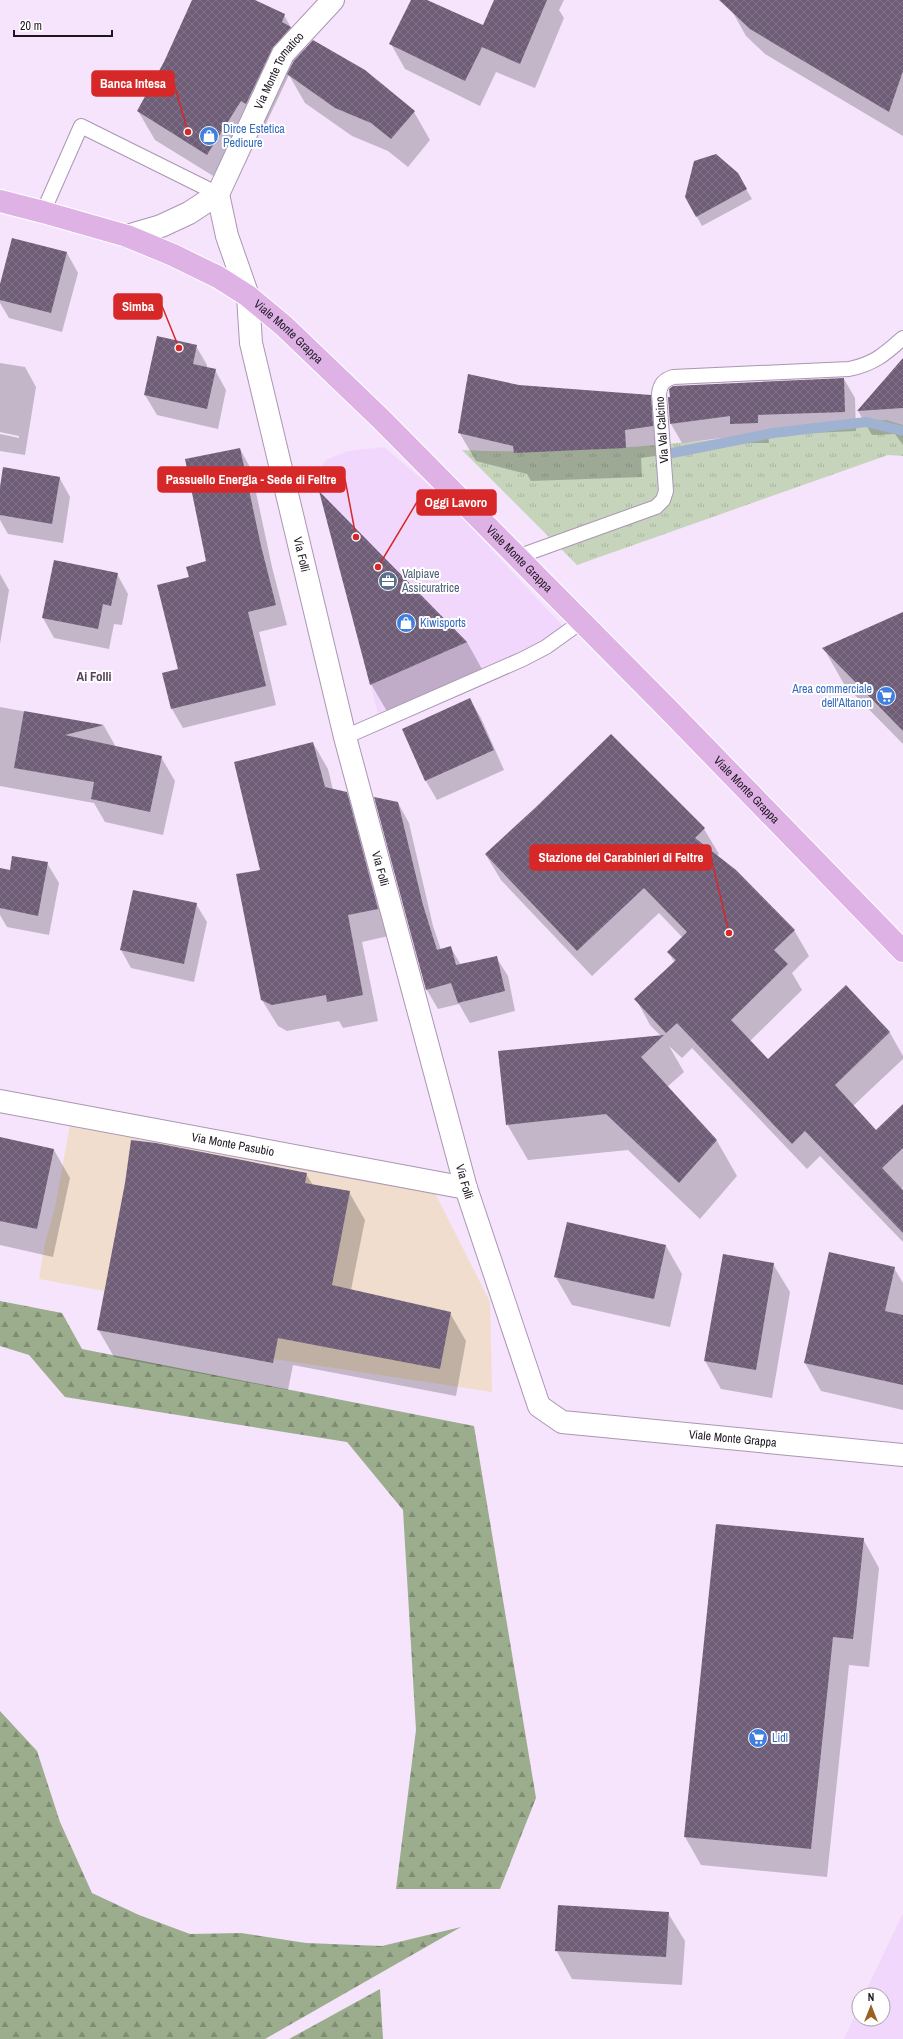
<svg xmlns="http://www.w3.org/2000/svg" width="903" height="2039" font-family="'Archivo Narrow',sans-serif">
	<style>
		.built { fill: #f1d7fc }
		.industrial { fill: #f1ddce }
		.grass { fill: url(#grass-tufts) }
		.forest { fill: url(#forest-firs) }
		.shadow { fill: #0003 }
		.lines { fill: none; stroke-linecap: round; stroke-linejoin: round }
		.stream { stroke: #a0b2d1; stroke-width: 10 }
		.building { fill: url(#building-cross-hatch) }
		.service-casing { stroke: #aa96b2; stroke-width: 16 }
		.minor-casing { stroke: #aa96b2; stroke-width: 24 }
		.primary-casing { stroke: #fff; stroke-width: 24 }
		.service { stroke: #fff; stroke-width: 14 }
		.minor { stroke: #fff; stroke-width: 22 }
		.primary { stroke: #deb2e5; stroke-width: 22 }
		.labels { text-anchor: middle; stroke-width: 4; stroke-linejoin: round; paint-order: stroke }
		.street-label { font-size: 12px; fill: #1d1520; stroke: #fff }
		.shop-label { font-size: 12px; fill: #366cbe; stroke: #fff; text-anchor: start }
		.service-label { font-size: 12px; fill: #4e5e75; stroke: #fff; text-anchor: start }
		.neighbourhood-label { font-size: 13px; font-weight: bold; fill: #54435b; stroke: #fff }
		.leader { fill: none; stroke: #d62828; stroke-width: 1.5 }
		.callout-dot { fill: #d62828; stroke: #fff; stroke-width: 1.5 }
		.callout { fill: #d62828; stroke: #d62828; stroke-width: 1.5 }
		.callout-label { font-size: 13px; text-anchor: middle; font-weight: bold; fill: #fff }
	</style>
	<defs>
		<pattern id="grass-tufts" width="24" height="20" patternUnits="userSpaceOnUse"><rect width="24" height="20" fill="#c5d4ba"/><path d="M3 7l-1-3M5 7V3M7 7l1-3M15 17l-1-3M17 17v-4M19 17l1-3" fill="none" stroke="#a9b5a0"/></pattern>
		<pattern id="forest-firs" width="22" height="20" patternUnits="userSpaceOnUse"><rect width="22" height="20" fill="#9bad8d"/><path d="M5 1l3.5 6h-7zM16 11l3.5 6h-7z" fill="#7e8c73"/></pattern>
		<pattern id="building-cross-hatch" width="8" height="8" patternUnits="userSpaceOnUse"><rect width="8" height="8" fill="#6f5d77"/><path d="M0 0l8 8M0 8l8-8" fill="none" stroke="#827488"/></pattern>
	</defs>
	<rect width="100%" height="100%" fill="#f5e4fc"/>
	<!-- built -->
	<path class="built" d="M 384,447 L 441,495 L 571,635 L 380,721 L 315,476 L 326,460 L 348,451 Z
		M 903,1913 L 903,2039 L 844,2039 L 859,2007 L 859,2019 L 883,2019 L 883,1995 L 864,1995 Z"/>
	<!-- industrial -->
	<path class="industrial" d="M 71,1119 L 430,1183 L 490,1302 L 492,1392 L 274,1359 L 97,1330 L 104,1291 L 39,1279 L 45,1243 L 55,1207 Z"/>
	<!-- grass -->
	<path class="grass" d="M 886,420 L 903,425 L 903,456 L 888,455 L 577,565 L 462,450 C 604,457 746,435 886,420 Z"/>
	<!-- forest -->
	<path class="forest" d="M 0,1301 L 62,1313 L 82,1349 L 474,1426 L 536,1798 L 500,1889 L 396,1889 L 416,1730 L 403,1510 L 347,1442 L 65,1397 L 29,1355 L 0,1346 Z
		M 0,1711 L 37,1751 L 60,1822 L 92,1893 L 139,1915 L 190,1934 L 241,1933 L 306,1943 L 382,1946 L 461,1927 L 265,2039 L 0,2039 Z
		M 380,1989 L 383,2039 L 289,2039 Z"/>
	<!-- shadow -->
	<path class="shadow" d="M 193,0 L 253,0 L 284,15 L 304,51 L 414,112 L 430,140 L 408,167 L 388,151 L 352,136 L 305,103 L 289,75 L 262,132 L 257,129 L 223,182 L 155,140 L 138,111 L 164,62 Z
		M 412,0 L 422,0 L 484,26 L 495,0 L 564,0 L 559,10 L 564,18 L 535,88 L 496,72 L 480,106 L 405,69 L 391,44 Z
		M 740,0 L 903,0 L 903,136 L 765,54 L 746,36 L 732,11 Z
		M 737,174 L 752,199 L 702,226 L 686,197 Z
		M 67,253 L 78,273 L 62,332 L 9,318 L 0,303 L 0,288 Z
		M 196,346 L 207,365 L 207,368 L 215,370 L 226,390 L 218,429 L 157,415 L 145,395 Z
		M 903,359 L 903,445 L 895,434 L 872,435 L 858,411 Z
		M 0,363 L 25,367 L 36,387 L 25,455 L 0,451 L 0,434 L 19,438 L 19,436 L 0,432 Z
		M 844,379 L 855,398 L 856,431 L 768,435 L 769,443 L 743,443 L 738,436 L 682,443 L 671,424 L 671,398 Z
		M 519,386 L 650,396 L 666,425 L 669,454 L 641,458 L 642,477 L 531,481 L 527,474 L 476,461 L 459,432 Z
		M 240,449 L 251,469 L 272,567 L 287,625 L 259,632 L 276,705 L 183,728 L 172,709 L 180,669 L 207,562 Z
		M 59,477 L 70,497 L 63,543 L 8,534 L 0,520 L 0,493 Z
		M 321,494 L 467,642 L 483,671 L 388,713 L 371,684 Z
		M 0,574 L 9,590 L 0,644 Z
		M 117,574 L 128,594 L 122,625 L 114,624 L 109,649 L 54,638 L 43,618 Z
		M 903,613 L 903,744 L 844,684 L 824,649 Z
		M 470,699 L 481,718 L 504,770 L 437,800 L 426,781 L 403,730 Z
		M 0,707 L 104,726 L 116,747 L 161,757 L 175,781 L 163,835 L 105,822 L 94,803 L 0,786 Z
		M 313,743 L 328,769 L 333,790 L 346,793 L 361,819 L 393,935 L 362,942 L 378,1021 L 343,1028 L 339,1021 L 287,1031 L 278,1026 L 262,1000 L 262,870 Z
		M 398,803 L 409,823 L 433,926 L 441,950 L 451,948 L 461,965 L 496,957 L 508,976 L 515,1011 L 470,1023 L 459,1004 L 438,1009 L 427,990 Z
		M 704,829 L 719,854 L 717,856 L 794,930 L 809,956 L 792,973 L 802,990 L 750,1041 L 768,1061 L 846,987 L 890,1033 L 903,1056 L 903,1059 L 853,1106 L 876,1131 L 903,1105 L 903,1187 L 901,1189 L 903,1192 L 903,1242 L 820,1156 L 807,1169 L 692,1048 L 682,1058 L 669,1046 L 684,1072 L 667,1087 L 717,1141 L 737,1176 L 700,1219 L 628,1150 L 528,1160 L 507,1124 L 662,1037 L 650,1025 L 636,999 L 675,963 L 668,952 L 683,938 L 659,913 L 592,976 L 501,880 L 486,855 Z
		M 47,863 L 59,883 L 49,935 L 7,927 L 0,915 L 0,882 L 11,871 Z
		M 196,904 L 207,922 L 194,982 L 131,968 L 121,950 Z
		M 0,1138 L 54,1150 L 70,1178 L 53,1257 L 0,1245 Z
		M 306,1174 L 313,1185 L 349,1192 L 365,1220 L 351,1290 L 450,1313 L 466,1341 L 456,1396 L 293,1365 L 288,1390 L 114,1357 L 98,1329 Z
		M 568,1224 L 666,1246 L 682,1274 L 670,1327 L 572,1305 L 555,1276 Z
		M 773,1264 L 790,1292 L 772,1398 L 721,1389 L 705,1361 Z
		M 894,1268 L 903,1283 L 903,1410 L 821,1391 L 805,1363 Z
		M 863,1539 L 879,1568 L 869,1667 L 849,1665 L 827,1877 L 701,1865 L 685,1837 Z
		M 668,1913 L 685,1941 L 682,1985 L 572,1979 L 556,1950 Z"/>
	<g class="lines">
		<!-- stream -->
		<path class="stream" d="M 672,453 L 773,433 L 866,422 L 903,431"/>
	</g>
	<!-- building -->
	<path class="building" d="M 192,0 L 255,0 L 285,14 L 282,22 L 291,27 L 272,49 L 246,104 L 241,101 L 207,155 L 137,111 L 164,62 Z
		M 411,0 L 427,0 L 483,25 L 494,0 L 547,0 L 520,64 L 482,47 L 465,81 L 389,44 Z
		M 719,0 L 903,0 L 903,71 L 889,112 L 750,29 Z
		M 313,40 L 365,70 L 415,111 L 391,139 L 371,123 L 335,108 L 287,74 L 294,61 Z
		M 716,154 L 738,173 L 747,189 L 696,217 L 685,197 L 694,161 Z
		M 12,238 L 67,252 L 51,313 L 0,300 L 0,284 Z
		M 157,336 L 197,345 L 193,364 L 216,369 L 207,409 L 144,395 Z
		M 903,358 L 903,408 L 857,411 Z
		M 468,374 L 519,385 L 651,395 L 653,426 L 625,430 L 626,448 L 514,453 L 513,446 L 458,433 Z
		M 844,378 L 845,412 L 758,415 L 758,423 L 730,424 L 730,416 L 670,424 L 668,397 L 670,397 L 669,389 L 673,386 Z
		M 240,448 L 261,546 L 276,605 L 248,612 L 266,686 L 171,709 L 162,673 L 178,669 L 157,585 L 189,577 L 186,567 L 206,561 L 185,459 Z
		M 3,467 L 60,477 L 52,524 L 0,515 L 0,487 Z
		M 319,491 L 467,642 L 370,685 Z
		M 54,560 L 118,573 L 111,606 L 103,604 L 98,629 L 42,618 Z
		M 903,612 L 903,731 L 822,648 Z
		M 470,698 L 494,750 L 425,781 L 402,729 Z
		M 24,711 L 104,725 L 65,735 L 162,756 L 150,812 L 91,799 L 94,782 L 14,768 Z
		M 611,734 L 705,828 L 695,838 L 736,870 L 795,930 L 774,950 L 788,964 L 731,1020 L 768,1059 L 846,985 L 890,1032 L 835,1085 L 876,1130 L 903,1104 L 903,1148 L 882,1168 L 903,1190 L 903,1233 L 805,1131 L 792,1144 L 677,1023 L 666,1033 L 634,999 L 676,960 L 667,952 L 687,932 L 644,888 L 577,951 L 485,854 L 535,808 Z
		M 313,742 L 325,787 L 347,792 L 378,909 L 348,915 L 363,995 L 327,1002 L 326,995 L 272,1005 L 261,1000 L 236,874 L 260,870 L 234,762 Z
		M 374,797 L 398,802 L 423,905 L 437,950 L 451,946 L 456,965 L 497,956 L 505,991 L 458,1003 L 451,983 L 426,990 Z
		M 12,856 L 48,862 L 38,916 L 0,908 L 0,868 L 10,870 Z
		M 133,890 L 197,903 L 184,964 L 120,950 Z
		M 664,1035 L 641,1057 L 717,1140 L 679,1183 L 606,1114 L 506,1125 L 498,1051 Z
		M 0,1137 L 54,1149 L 37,1229 L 0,1221 Z
		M 131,1140 L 156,1143 L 307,1173 L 305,1183 L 350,1191 L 332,1285 L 451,1312 L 440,1369 L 278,1338 L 273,1363 L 97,1330 L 125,1183 Z
		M 567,1222 L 666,1245 L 654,1299 L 554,1277 Z
		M 829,1252 L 895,1267 L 885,1311 L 903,1315 L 903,1385 L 804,1363 Z
		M 723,1254 L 774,1263 L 756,1370 L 704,1361 Z
		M 716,1524 L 864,1538 L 853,1639 L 833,1637 L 811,1849 L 684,1837 Z
		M 558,1905 L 669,1912 L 666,1957 L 555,1951 Z"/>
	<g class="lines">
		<!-- service casing -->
		<g class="service-casing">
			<path id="service" d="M 43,212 L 81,126 L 218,194
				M 517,557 L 656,507 L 663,500 L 666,491 L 659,394 C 660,384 664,380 673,377 L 849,369 C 874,364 885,354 903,338
				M 345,737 L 523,659 L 546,647 L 581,622"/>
		</g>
		<!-- minor casing -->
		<g class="minor-casing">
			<g id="minor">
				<path id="s1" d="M 218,194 L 227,236 L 248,296 L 251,343 L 345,737 L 466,1188 L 539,1406 L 562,1422 L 903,1455"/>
				<path id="s2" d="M 127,236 L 161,226 L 189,213 L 218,194 L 283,54 L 333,0"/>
				<path id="s3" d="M 0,1101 L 466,1188"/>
			</g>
		</g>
		<!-- primary casing -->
		<g class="primary-casing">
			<g id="primary">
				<path id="s4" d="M 0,201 L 43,212 L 127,236 L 173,255 L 218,277 L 248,296 L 284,326 L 381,419 L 667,708 L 903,951"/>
			</g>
		</g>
		<!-- service -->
		<use href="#service" class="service"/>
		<!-- minor -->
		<use href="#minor" class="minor"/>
		<!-- primary -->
		<use href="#primary" class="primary"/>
	</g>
	<!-- icons -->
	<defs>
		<g id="shop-disc" transform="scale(1)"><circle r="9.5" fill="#3f7fe0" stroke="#fff"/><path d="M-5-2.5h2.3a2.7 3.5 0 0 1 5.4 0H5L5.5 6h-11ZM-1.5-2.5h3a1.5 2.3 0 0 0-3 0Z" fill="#fff"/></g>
		<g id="office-disc" transform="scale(1)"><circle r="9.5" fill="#5c6f8a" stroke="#fff"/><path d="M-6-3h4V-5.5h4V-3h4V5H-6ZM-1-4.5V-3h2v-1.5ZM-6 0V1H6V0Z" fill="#fff"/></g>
		<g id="supermarket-disc" transform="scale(1)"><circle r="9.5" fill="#3f7fe0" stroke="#fff"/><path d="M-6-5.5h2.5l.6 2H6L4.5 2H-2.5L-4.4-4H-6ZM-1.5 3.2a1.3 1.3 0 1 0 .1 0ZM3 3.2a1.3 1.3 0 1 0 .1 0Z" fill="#fff"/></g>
	</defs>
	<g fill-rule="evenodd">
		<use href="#shop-disc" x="209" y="136"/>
		<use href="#office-disc" x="388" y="581"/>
		<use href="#shop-disc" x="406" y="623"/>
		<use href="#supermarket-disc" x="886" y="696"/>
		<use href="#supermarket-disc" x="758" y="1738"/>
	</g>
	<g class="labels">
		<!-- street labels -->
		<g class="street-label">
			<text dy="4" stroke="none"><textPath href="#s2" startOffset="239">Via Monte Tomatico</textPath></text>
			<text dy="4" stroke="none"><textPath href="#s4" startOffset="321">Viale Monte Grappa</textPath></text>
			<text transform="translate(662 430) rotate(-94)" y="4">Via Val Calcino</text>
			<text dy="4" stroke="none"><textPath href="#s1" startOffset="371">Via Folli</textPath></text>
			<text dy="4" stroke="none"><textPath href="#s4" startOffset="645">Viale Monte Grappa</textPath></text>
			<text dy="4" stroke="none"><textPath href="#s4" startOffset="969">Viale Monte Grappa</textPath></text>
			<text dy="4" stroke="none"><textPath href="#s1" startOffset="695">Via Folli</textPath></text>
			<text dy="4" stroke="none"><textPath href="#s3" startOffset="237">Via Monte Pasubio</textPath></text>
			<text dy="4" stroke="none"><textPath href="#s1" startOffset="1019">Via Folli</textPath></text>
			<text dy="4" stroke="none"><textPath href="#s1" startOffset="1455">Viale Monte Grappa</textPath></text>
		</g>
		<!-- shop labels -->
		<g class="shop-label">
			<text x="223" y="133">Dirce Estetica<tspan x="223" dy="14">Pedicure</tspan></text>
			<text x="420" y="627">Kiwisports</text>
			<text x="872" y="693" text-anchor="end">Area commerciale<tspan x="872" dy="14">dell'Altanon</tspan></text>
			<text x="772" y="1742">Lidl</text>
		</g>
		<!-- service labels -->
		<g class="service-label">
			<text x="402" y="578">Valpiave<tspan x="402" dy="14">Assicuratrice</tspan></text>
		</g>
		<!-- neighbourhood labels -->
		<g class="neighbourhood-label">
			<text x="94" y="681">Ai Folli</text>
		</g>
	</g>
	<!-- callouts -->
	<path class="leader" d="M188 132L174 84M179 348L162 306M356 537L345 479M378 567L417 502M729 933L711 857"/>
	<g class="callout-dot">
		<circle cx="188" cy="132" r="4"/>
		<circle cx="179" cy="348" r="4"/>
		<circle cx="356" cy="537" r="4"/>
		<circle cx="378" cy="567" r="4"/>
		<circle cx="729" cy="933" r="4"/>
	</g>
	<g class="callout">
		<rect x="92" y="71" width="82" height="25" rx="4"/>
		<rect x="114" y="294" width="48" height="25" rx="4"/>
		<rect x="158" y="467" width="187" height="25" rx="4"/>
		<rect x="417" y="490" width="79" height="25" rx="4"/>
		<rect x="530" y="845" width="181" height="25" rx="4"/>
	</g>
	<g class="callout-label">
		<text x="133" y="88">Banca Intesa</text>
		<text x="138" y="311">Simba</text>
		<text x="251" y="484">Passuello Energia - Sede di Feltre</text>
		<text x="456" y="507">Oggi Lavoro</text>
		<text x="621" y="862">Stazione dei Carabinieri di Feltre</text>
	</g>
	<!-- north arrow -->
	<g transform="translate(871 2007)"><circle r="19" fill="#ffffff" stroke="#a5a1a6"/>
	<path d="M0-3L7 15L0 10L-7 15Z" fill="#9b6120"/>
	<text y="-6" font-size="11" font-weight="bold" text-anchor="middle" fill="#1d1520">N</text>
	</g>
	<!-- scale -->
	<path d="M14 30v6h98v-6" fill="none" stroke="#1d1520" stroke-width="2"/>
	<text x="20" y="30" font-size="12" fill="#1d1520" stroke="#ffffff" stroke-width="3" paint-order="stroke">20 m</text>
</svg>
